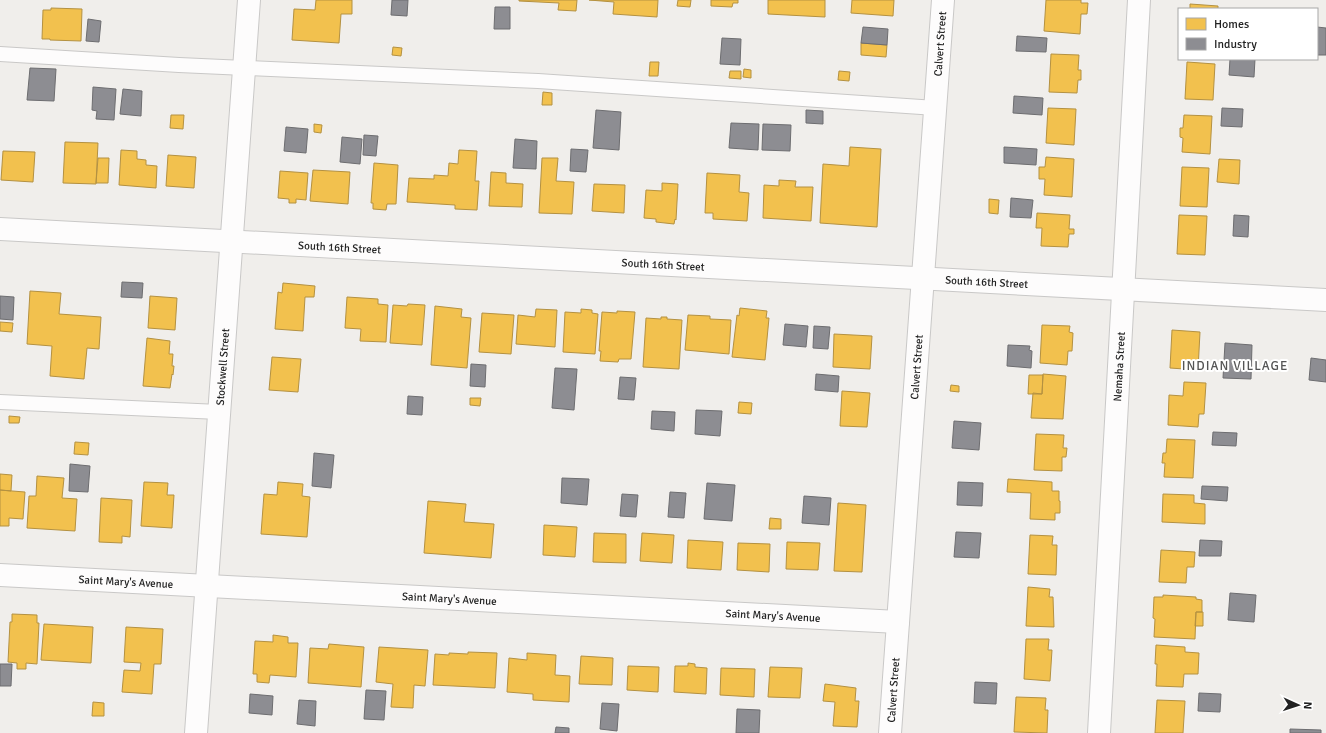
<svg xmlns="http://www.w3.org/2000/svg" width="1326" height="733" font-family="Signika,sans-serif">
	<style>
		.homes { fill: #f2c14e; stroke: #b49141 }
		.industry { fill: #8d8d92; stroke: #6d6d70 }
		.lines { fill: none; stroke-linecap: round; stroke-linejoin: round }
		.service-casing { stroke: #c9c8c7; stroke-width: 16 }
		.minor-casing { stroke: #c9c8c7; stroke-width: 24 }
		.tertiary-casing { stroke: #c9c8c7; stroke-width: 24 }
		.service { stroke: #fdfcfc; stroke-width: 14 }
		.minor { stroke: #fdfcfc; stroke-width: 22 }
		.tertiary { stroke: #fdfcfc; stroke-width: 22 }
		.labels { text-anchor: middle; stroke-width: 4; stroke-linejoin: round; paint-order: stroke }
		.street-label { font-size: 11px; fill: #222; stroke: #fff }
		.quarter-label { font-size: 13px; letter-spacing: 1px; fill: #555; stroke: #fff }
	</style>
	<rect width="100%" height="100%" fill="#f0eeeb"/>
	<!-- homes -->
	<path class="homes" d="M 316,0 L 352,0 L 352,14 L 341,14 L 339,43 L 292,40 L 294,9 L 315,10 Z
		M 519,0 L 577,0 L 576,11 L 558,10 L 559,3 L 519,1 Z
		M 589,0 L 658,0 L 657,17 L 613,14 L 614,2 Z
		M 678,0 L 691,0 L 690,7 L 677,6 Z
		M 711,0 L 738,0 L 738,3 L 733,3 L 732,7 L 711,6 Z
		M 768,0 L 825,0 L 825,17 L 768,14 Z
		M 852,0 L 894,0 L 893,16 L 851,13 Z
		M 1046,0 L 1081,0 L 1081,3 L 1088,3 L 1087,14 L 1081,14 L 1080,34 L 1044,31 Z
		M 1190,4 L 1218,6 L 1218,9 L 1190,9 Z
		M 51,8 L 82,9 L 81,41 L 50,40 L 50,39 L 42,39 L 43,10 L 51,10 Z
		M 861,43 L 887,45 L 886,57 L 861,55 Z
		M 393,47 L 402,48 L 401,56 L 392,55 Z
		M 1051,54 L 1079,55 L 1078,70 L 1081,70 L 1081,80 L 1078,80 L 1077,93 L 1049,92 Z
		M 650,62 L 659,62 L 658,76 L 649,76 Z
		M 1187,62 L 1215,64 L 1213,100 L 1185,99 Z
		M 744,69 L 751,70 L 751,78 L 743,77 Z
		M 730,71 L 741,71 L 741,79 L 729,78 Z
		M 839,71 L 850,72 L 849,81 L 838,80 Z
		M 543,92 L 552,93 L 552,105 L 542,105 Z
		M 1048,108 L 1076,109 L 1074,145 L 1046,143 Z
		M 171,115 L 184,115 L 183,129 L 170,128 Z
		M 1184,115 L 1212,116 L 1210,154 L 1182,152 L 1183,138 L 1180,137 L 1180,128 L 1183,128 Z
		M 314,124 L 322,125 L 321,133 L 314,132 Z
		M 65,142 L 98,143 L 96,184 L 63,183 Z
		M 850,147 L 881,149 L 877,227 L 820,223 L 823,164 L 849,166 Z
		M 121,150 L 137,151 L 137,159 L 146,160 L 146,165 L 157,166 L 156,188 L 119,185 Z
		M 459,150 L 477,151 L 475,181 L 479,181 L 477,210 L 455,209 L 455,205 L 407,202 L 409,178 L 434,179 L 434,175 L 448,176 L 449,163 L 458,164 Z
		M 3,151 L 35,152 L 33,182 L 1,180 Z
		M 168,155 L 196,157 L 194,188 L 166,186 Z
		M 1046,157 L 1074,159 L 1072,197 L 1044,195 L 1045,179 L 1039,179 L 1039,167 L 1045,167 Z
		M 98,158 L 109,158 L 108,183 L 96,183 Z
		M 542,158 L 558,158 L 556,181 L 574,182 L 572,214 L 539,213 Z
		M 1219,159 L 1240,160 L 1239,184 L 1217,182 Z
		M 374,163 L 398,165 L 396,204 L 387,204 L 386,210 L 373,209 L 373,203 L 371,203 Z
		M 1182,167 L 1209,168 L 1207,207 L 1180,206 Z
		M 313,170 L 350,172 L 348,204 L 310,201 Z
		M 280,171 L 308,173 L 306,200 L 296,199 L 296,203 L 289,203 L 289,199 L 278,198 Z
		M 491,172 L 506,173 L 506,183 L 523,184 L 522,207 L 489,206 Z
		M 707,173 L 740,175 L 739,192 L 749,193 L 747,221 L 713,219 L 713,213 L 705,213 Z
		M 779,180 L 796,181 L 795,187 L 813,187 L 811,221 L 763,218 L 764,185 L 779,186 Z
		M 662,183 L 678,184 L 676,220 L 675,219 L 674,224 L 656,222 L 656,219 L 644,218 L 646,190 L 662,191 Z
		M 594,184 L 625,185 L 624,213 L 592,211 Z
		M 989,199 L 999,200 L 998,214 L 989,213 Z
		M 1037,213 L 1070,215 L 1069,229 L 1074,229 L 1074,234 L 1069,234 L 1068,247 L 1041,246 L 1042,228 L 1036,228 Z
		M 1179,215 L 1207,216 L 1205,255 L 1177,254 Z
		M 283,283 L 315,286 L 314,297 L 305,297 L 303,331 L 275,329 L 278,292 L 282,293 Z
		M 30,291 L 61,293 L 59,314 L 101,317 L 99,349 L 87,348 L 84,379 L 50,376 L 52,346 L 27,344 Z
		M 150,296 L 177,298 L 175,330 L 148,328 Z
		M 347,297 L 378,299 L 378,304 L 388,305 L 386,342 L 360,341 L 361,329 L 345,328 Z
		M 408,304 L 425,305 L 422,345 L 390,343 L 393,305 L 407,306 Z
		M 435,306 L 462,309 L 461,317 L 471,318 L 467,368 L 431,365 Z
		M 740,308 L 767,311 L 766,318 L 769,318 L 765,360 L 732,357 L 737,315 L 739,316 Z
		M 536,309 L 557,310 L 555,347 L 516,344 L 518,315 L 535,317 Z
		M 581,309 L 592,310 L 592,313 L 598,314 L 595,354 L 563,352 L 565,312 L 581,313 Z
		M 617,311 L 635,312 L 631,359 L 619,359 L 618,362 L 600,361 L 601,351 L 599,351 L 602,312 L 617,313 Z
		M 482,313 L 514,315 L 511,354 L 479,352 Z
		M 688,315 L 710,316 L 710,319 L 731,320 L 729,354 L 685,350 Z
		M 661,317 L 667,317 L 667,319 L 682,320 L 679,369 L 643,367 L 646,318 L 661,319 Z
		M 0,322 L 13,323 L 12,332 L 0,331 Z
		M 1042,325 L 1070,326 L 1069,332 L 1073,333 L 1072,351 L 1068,351 L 1067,365 L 1040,363 Z
		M 1172,330 L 1200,332 L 1198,370 L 1170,368 Z
		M 834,334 L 872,336 L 870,369 L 833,367 Z
		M 147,338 L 170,341 L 169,354 L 173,354 L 172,366 L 174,366 L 173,375 L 172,374 L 170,388 L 143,386 Z
		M 272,357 L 301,359 L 298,392 L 269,390 Z
		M 1043,374 L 1066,376 L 1063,419 L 1031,418 L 1033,393 L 1042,394 Z
		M 1029,375 L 1043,375 L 1042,394 L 1028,394 Z
		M 1184,382 L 1206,383 L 1204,414 L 1199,414 L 1198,427 L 1168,425 L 1169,395 L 1183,396 Z
		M 951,385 L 959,386 L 959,392 L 950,391 Z
		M 842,391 L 870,393 L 867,427 L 840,426 Z
		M 470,398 L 481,398 L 480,406 L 470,405 Z
		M 739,402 L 752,403 L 751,414 L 738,413 Z
		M 9,416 L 20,417 L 19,423 L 9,423 Z
		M 1036,434 L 1064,435 L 1063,448 L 1067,448 L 1066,457 L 1062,457 L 1062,471 L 1034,470 Z
		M 1167,439 L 1195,440 L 1193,478 L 1164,477 L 1165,463 L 1162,463 L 1163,453 L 1166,453 Z
		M 75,442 L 89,443 L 88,455 L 74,454 Z
		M 0,474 L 12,475 L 11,491 L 0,490 Z
		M 37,476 L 64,478 L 62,498 L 77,499 L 75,531 L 27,528 L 29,496 L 36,496 Z
		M 1008,479 L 1052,482 L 1052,491 L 1059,491 L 1059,501 L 1060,501 L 1060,513 L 1055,513 L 1055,520 L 1030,519 L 1031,493 L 1007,492 Z
		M 144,482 L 168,483 L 167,495 L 174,495 L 172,528 L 141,526 Z
		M 278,482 L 303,484 L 302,496 L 310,497 L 307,537 L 261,534 L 264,494 L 277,495 Z
		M 0,490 L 25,492 L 23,519 L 9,518 L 9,526 L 0,526 Z
		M 1163,494 L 1194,495 L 1194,503 L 1205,504 L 1205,524 L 1162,522 Z
		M 101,498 L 132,500 L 130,537 L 122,536 L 122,543 L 99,542 Z
		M 428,501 L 466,504 L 464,522 L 494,524 L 491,558 L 424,553 Z
		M 838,503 L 866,505 L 862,572 L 834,571 Z
		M 770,518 L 781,519 L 781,529 L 769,529 Z
		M 544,525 L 577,527 L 575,557 L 543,555 Z
		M 594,533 L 626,534 L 626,563 L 593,562 Z
		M 642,533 L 674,535 L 672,563 L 640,561 Z
		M 1030,535 L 1053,536 L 1052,545 L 1057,545 L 1056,575 L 1028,574 Z
		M 688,540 L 723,542 L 721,570 L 687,568 Z
		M 787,542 L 820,543 L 818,570 L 786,569 Z
		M 738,543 L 770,544 L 769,572 L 737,570 Z
		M 1161,550 L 1195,552 L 1194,567 L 1187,567 L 1186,583 L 1159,582 Z
		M 1028,587 L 1050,589 L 1049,597 L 1053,597 L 1054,627 L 1026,626 Z
		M 1163,595 L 1196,597 L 1196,599 L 1202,600 L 1202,612 L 1196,612 L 1195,639 L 1154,637 L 1155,619 L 1153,618 L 1154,597 L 1163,597 Z
		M 1196,612 L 1203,612 L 1203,626 L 1195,626 Z
		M 12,614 L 37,615 L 37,623 L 39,623 L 37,664 L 26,663 L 26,669 L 17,669 L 17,663 L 8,662 L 10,622 L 12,622 Z
		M 44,624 L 93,627 L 91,663 L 41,660 Z
		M 126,627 L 163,629 L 161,664 L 154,664 L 152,694 L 122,692 L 124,670 L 140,671 L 141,663 L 124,662 Z
		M 273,635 L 288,637 L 288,643 L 298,643 L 296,677 L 270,675 L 269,683 L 257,682 L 257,674 L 253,674 L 255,641 L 273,642 Z
		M 1026,639 L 1049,639 L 1048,650 L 1052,650 L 1050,681 L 1024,679 Z
		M 329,644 L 364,647 L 361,687 L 308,683 L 310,648 L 328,649 Z
		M 1156,645 L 1185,647 L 1185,652 L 1199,653 L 1198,674 L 1184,674 L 1183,687 L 1156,686 L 1157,664 L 1155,664 Z
		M 379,647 L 428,650 L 425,686 L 414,685 L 413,708 L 391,707 L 393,684 L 376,682 Z
		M 468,652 L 497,653 L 495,688 L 433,685 L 435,654 L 449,655 L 449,653 L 468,654 Z
		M 527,653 L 556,655 L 555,675 L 570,676 L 569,702 L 533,700 L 533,694 L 507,692 L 509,658 L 527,660 Z
		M 581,656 L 613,658 L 612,685 L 579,684 Z
		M 688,663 L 695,664 L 695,667 L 707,668 L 706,694 L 674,692 L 675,666 L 688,666 Z
		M 628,666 L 659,667 L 658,692 L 627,690 Z
		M 770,667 L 802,668 L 800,698 L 768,697 Z
		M 721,668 L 755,669 L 754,697 L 720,695 Z
		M 825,684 L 856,688 L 855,701 L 859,701 L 857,727 L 833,726 L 835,702 L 823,701 Z
		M 1016,697 L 1046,698 L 1045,710 L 1048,710 L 1047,733 L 1014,732 Z
		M 1157,700 L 1185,701 L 1183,733 L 1155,733 Z
		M 93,702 L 104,703 L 104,716 L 92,716 Z"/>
	<!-- industry -->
	<path class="industry" d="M 392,0 L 408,0 L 407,16 L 391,15 Z
		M 495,7 L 510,7 L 510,29 L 494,29 Z
		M 88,19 L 101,21 L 99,42 L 86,41 Z
		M 863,27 L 888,29 L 887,45 L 861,43 Z
		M 1317,27 L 1326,28 L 1326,55 L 1317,55 Z
		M 1017,36 L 1047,38 L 1046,52 L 1016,51 Z
		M 722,38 L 741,39 L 740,65 L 720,64 Z
		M 1230,59 L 1255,59 L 1254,77 L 1229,75 Z
		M 30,68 L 56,69 L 54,101 L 27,100 Z
		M 93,87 L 116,89 L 114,120 L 96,119 L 97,111 L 92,110 Z
		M 123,89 L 142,91 L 141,116 L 120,114 Z
		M 1014,96 L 1043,98 L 1042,115 L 1013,113 Z
		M 1222,108 L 1243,109 L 1242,127 L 1221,126 Z
		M 596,110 L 621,112 L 619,150 L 593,148 Z
		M 806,110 L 823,111 L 823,124 L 806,123 Z
		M 731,123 L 759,124 L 758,150 L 729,148 Z
		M 763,124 L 791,125 L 790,151 L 762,150 Z
		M 286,127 L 308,129 L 306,153 L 284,151 Z
		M 364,135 L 378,136 L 376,156 L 363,155 Z
		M 342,137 L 362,139 L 360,164 L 340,162 Z
		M 515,139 L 537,141 L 536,169 L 513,168 Z
		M 1004,147 L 1037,149 L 1036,165 L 1004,163 Z
		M 571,149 L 588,150 L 586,172 L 570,171 Z
		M 1011,198 L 1033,200 L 1031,218 L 1010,217 Z
		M 1234,215 L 1249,216 L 1248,237 L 1233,236 Z
		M 122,282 L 143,283 L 142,298 L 121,297 Z
		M 0,296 L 14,297 L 13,320 L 0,319 Z
		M 785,324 L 808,326 L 806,347 L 783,345 Z
		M 814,326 L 830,327 L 828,349 L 813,348 Z
		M 1225,343 L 1252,345 L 1251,379 L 1223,378 Z
		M 1008,345 L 1030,346 L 1029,350 L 1032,351 L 1031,368 L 1007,366 Z
		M 1311,358 L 1326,360 L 1326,382 L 1309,380 Z
		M 471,364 L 486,365 L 485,387 L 470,386 Z
		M 555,368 L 577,369 L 574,410 L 552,408 Z
		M 816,374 L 839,376 L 838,392 L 815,390 Z
		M 620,377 L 636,378 L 634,400 L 618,399 Z
		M 408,396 L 423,397 L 422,415 L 407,414 Z
		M 696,410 L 722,411 L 720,436 L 695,434 Z
		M 652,411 L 675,412 L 674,431 L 651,429 Z
		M 954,421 L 981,423 L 979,450 L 952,448 Z
		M 1213,432 L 1237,433 L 1236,446 L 1212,445 Z
		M 314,453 L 334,455 L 331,488 L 312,486 Z
		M 70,464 L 90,466 L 88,492 L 69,491 Z
		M 562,478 L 589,479 L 587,505 L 561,503 Z
		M 958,482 L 983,483 L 982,506 L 957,505 Z
		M 707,483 L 735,485 L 732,521 L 704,519 Z
		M 1202,486 L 1228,487 L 1227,501 L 1201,499 Z
		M 670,492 L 686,493 L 684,518 L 668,517 Z
		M 622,494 L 638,495 L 636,517 L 620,516 Z
		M 804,496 L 831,498 L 829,525 L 802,523 Z
		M 956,532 L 981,533 L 979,558 L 954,557 Z
		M 1200,540 L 1222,541 L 1221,556 L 1199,556 Z
		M 1230,593 L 1256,595 L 1254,622 L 1228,620 Z
		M 0,664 L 12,664 L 11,686 L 0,686 Z
		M 975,682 L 997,683 L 996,704 L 974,703 Z
		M 366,690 L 386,691 L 384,720 L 364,719 Z
		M 1199,693 L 1221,694 L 1220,712 L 1198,711 Z
		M 250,694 L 273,696 L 272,715 L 249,713 Z
		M 299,700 L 316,701 L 315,726 L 297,724 Z
		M 602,703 L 619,704 L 617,731 L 600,729 Z
		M 737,709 L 760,710 L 759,733 L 736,733 Z
		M 556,727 L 569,728 L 569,733 L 555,733 Z
		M 1290,729 L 1321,730 L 1321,733 L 1290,733 Z"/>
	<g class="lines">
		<!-- service casing -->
		<g class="service-casing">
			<path id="service" d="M 0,54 L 179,65 L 538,81 L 936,108
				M 0,402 L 219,412"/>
		</g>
		<!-- minor casing -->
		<g class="minor-casing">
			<g id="minor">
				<path id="s1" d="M 0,229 L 1326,300"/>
				<path id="s2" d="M 0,575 L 898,622"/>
				<path id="s3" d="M 196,733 L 249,0"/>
				<path id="s4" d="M 1099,733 L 1139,0"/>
			</g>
		</g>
		<!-- tertiary casing -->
		<g class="tertiary-casing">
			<g id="tertiary">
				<path id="s5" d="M 890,733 L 943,0"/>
			</g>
		</g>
		<!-- service -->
		<use href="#service" class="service"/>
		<!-- minor -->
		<use href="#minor" class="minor"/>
		<!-- tertiary -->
		<use href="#tertiary" class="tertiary"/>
	</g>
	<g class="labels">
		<!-- street labels -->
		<g class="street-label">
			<text dy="4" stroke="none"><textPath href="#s5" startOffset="691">Calvert Street</textPath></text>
			<text dy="4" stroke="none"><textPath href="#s1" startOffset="340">South 16th Street</textPath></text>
			<text dy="4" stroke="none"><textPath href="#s1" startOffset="664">South 16th Street</textPath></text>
			<text dy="4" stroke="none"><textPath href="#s1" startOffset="988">South 16th Street</textPath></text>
			<text dy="4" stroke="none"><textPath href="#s5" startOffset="367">Calvert Street</textPath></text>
			<text dy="4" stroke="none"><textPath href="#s4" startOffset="367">Nemaha Street</textPath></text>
			<text dy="4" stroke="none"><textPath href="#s3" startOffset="367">Stockwell Street</textPath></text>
			<text dy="4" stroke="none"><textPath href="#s2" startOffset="126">Saint Mary's Avenue</textPath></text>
			<text dy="4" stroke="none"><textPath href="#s2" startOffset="450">Saint Mary's Avenue</textPath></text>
			<text dy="4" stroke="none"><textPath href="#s2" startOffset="774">Saint Mary's Avenue</textPath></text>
			<text dy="4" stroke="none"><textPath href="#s5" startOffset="43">Calvert Street</textPath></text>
		</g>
		<!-- quarter labels -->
		<g class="quarter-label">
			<text x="1235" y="370">INDIAN VILLAGE</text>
		</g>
	</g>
	<!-- legend -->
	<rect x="1178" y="8" width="140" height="52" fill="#ffffff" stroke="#a7a7a7"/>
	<rect x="1186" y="18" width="20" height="12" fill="#f2c14e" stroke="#a7a7a7"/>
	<text x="1214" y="28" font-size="12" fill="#222222">Homes</text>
	<rect x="1186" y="38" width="20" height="12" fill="#8d8d92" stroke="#a7a7a7"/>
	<text x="1214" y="48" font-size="12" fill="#222222">Industry</text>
	<!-- north arrow -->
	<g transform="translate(1298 705) rotate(93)" stroke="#ffffff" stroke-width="3" paint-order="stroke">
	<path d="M0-3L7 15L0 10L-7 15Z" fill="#222222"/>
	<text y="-6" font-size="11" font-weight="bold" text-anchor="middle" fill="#222222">N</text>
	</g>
</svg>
